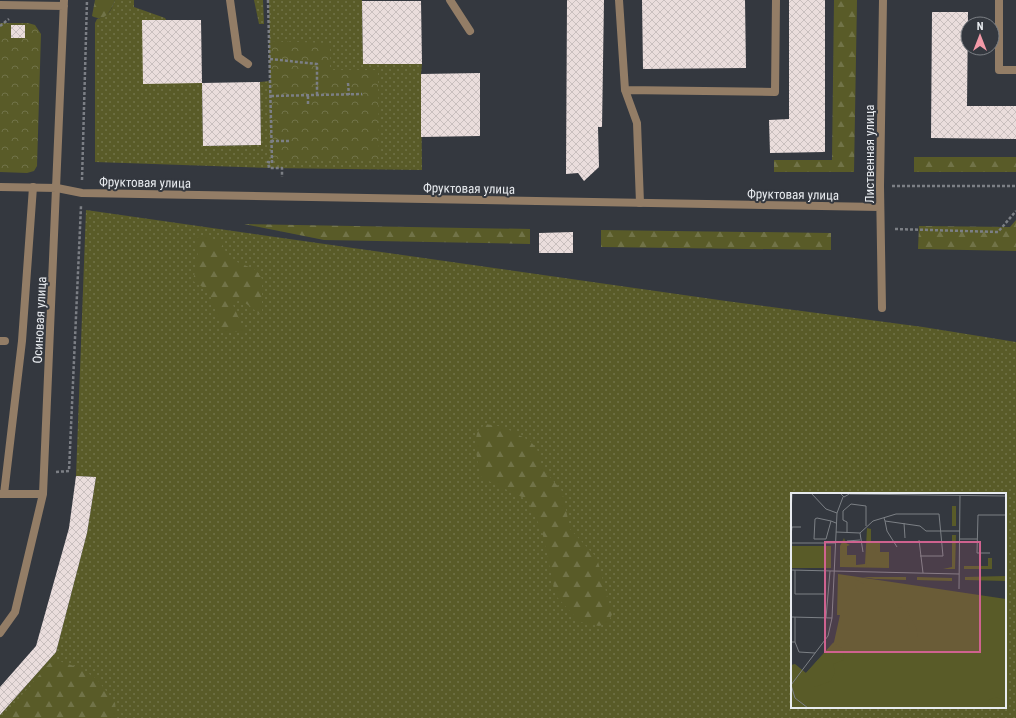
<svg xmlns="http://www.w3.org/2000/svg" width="1016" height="718" font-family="'Roboto Condensed',sans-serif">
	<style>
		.grass { fill: url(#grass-dots); fill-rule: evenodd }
		.forest { fill: url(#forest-firs) }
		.park { fill: url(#park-crowns) }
		.building { fill: url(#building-cross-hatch) }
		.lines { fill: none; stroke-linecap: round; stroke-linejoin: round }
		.path { stroke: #7c7f85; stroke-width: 2.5; stroke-dasharray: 3 2; stroke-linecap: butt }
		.service { stroke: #937d66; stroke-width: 8 }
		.minor { stroke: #937d66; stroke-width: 8 }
		.labels { text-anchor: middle; stroke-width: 4; stroke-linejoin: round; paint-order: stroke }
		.street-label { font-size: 13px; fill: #e8ebef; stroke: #34383f }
		.inset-road { fill: none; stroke: #7c8085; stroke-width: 1 }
		.view { fill: #cf628f; fill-opacity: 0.15; stroke: #cf628f; stroke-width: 2 }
		.inset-edge { fill: none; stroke: #e8ebef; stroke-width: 2 }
	</style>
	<defs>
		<pattern id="grass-dots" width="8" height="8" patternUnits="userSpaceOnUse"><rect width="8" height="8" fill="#595b28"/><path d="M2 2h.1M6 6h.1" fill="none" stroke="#717348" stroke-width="1.8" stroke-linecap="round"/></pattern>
		<pattern id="forest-firs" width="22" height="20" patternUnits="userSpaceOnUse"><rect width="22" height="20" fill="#595b28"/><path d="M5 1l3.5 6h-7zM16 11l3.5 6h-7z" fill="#717348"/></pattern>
		<pattern id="park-crowns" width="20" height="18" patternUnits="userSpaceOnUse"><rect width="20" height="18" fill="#595b28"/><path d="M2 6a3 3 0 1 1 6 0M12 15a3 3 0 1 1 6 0" fill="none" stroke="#717348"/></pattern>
		<pattern id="building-cross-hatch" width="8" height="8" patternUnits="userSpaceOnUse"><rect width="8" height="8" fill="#eadddc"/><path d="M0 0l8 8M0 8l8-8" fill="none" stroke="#c9bfbe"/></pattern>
	</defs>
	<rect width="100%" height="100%" fill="#34383f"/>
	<!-- grass -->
	<path class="grass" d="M 115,0 L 134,0 L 134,7 L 165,18 L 202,83 L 203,146 L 261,145 L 260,82 L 270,81 L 269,0 L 362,0 L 363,64 L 422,64 L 421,74 L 422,170 L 269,168 L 95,162 L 95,23 L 97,19 C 109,16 111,11 115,0 Z
		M 254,0 L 263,0 L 264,24 L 259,24 Z
		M 86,210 L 726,301 L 923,327 L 1016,342 L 1016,718 L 0,718 L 0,715 L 56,652 L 87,533 L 96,477 L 76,476 ZM 792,494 L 1005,494 L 1005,707 L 792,707 Z"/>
	<!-- forest -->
	<path class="forest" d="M 95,0 L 115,0 C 111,11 105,23 92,16 Z
		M 834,0 L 857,0 L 854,172 L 774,172 L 774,160 L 832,160 Z
		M 914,157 L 1016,157 L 1016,172 L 914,172 Z
		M 1016,220 L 1016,251 L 918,249 L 919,226 L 1010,227 Z
		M 244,224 L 530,229 L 530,244 L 324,240 Z
		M 601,230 L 831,233 L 831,250 L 601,247 Z
		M 204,236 L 220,241 L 230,259 L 256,270 L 262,279 L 262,316 L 240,299 L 233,305 L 245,332 L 225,332 L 221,326 L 209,291 L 193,281 L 198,255 L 194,238 Z
		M 485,424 L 504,427 L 530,441 L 537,449 L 542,468 L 562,491 L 570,529 L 597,558 L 612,614 L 608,623 L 599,626 L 580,622 L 556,596 L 542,531 L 530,505 L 524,498 L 482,478 C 478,468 473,441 478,431 C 480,429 483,426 485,424 Z
		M 53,659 L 80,668 L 97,679 L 115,703 L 117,718 L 2,718 Z"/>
	<!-- park -->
	<path class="park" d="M 0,23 L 28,23 L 35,25 L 41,34 L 37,166 L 34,171 L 27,173 L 0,172 Z
		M 269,41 L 330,43 L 330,70 L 378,70 L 379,161 L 272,161 Z"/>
	<!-- building -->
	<path class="building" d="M 567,0 L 604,0 L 602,127 L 598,127 L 599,167 L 584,181 L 578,173 L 566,174 Z
		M 642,0 L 745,0 L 746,68 L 643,69 Z
		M 789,0 L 825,0 L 825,152 L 770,153 L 769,120 L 789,119 Z
		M 362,1 L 421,1 L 422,64 L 363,64 Z
		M 932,12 L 968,12 L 967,106 L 1016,106 L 1016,139 L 931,138 Z
		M 142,20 L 201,20 L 202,83 L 260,82 L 261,145 L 203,146 L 202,83 L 143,84 Z
		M 11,25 L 25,25 L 25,38 L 11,38 Z
		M 480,73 L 480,136 L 421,137 L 421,74 Z
		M 573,232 L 573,253 L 539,253 L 539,233 Z
		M 76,476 L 96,477 L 87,533 L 56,652 L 0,715 L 0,687 L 36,646 L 69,528 Z"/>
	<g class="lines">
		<!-- path -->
		<path class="path" d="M 268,0 L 272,161 L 272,163 L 268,162 L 269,168 L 282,168 L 282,177
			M 0,26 L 9,19
			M 270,59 L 317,64 L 317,95
			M 348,83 L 349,95
			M 271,96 L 362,94
			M 308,104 L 308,96
			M 271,141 L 289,141
			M 82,180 L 87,0
			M 892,186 L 1016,186
			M 895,229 L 998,232 L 1016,211
			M 56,472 L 69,471 L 81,206"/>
		<!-- service -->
		<path class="service" d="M 230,0 L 238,57 L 248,64
			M 450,0 L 470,31
			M 619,0 L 625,90 L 637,123 L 640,203
			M 999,0 L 999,70 L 1016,70
			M 625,90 L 775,92 L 776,0
			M 0,341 L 5,341
			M 4,494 L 22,341 L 33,187"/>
		<!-- minor -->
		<path class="minor" d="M 0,5 L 64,6
			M 0,187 L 57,188 L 82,193 L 880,207
			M 882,308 L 880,186 L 883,0
			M 0,494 L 43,494
			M 0,633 L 15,612 L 43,494 L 64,0"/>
	</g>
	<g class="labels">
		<!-- street labels -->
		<g class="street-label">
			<text transform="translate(869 154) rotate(-90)" y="5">Лиственная улица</text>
			<text transform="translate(145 182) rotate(1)" y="5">Фруктовая улица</text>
			<text transform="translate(469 188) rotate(1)" y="5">Фруктовая улица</text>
			<text transform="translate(793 194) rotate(1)" y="5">Фруктовая улица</text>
			<text transform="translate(39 320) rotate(-87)" y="5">Осиновая улица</text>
		</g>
	</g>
	<!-- overview -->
	<g transform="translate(791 493)">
		<rect width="215" height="215" fill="#34383f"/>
		<path d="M 76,35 L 80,36 L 80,48 L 89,48 L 89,59 L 98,59 L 98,75 L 49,74 L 49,53 L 53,45 L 55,50 L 59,52 L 56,53 L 56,62 L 65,62 L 65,72 L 74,71 ZM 47,81 L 215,106 L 215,215 L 0,215 L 0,172 L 4,171 L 15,180 L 43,149 L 49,122 L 46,122 Z" fill="#595b28"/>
		<path d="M 161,13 L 165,13 L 165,33 L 161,33 ZM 161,42 L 165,42 L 164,76 L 152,76 L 161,74 ZM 197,65 L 201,65 L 201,76 L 173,76 L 173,73 L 197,73 ZM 215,83 L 215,88 L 174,87 L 174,84 ZM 71,84 L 115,84 L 115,87 L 84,86 ZM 126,84 L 161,85 L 161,88 L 126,87 ZM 64,86 L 74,92 L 74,98 L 70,96 L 71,100 L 68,100 L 64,92 ZM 111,114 L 116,118 L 125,134 L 127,144 L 119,140 L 115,126 L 107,122 L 107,115 ZM 42,150 L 52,156 L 53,167 L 42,171 L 44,179 L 40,188 L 24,194 L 11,179 L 15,180 ZM 204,204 L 215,208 L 215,215 L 195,215 L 195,209 Z" fill="#595b28"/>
		<path d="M 0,53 L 40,53 L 40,75 L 0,75 ZM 75,56 L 84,56 L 85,60 L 92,60 L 92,74 L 76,74 Z" fill="#595b28"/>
		<path class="inset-road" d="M 20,0 L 35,16 L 46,20M 49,0 L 53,4 L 60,0M 59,1 L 215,3M 0,21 L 1,0M 93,25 L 94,28 L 129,33 L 135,38 L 169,38M 40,28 L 35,46 L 23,46 L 24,26 L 26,25 L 40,28 L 45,30M 94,28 L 96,38 L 106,54M 113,30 L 114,45M 45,39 L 69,40 L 82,28 L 105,21 L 148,21 L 152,63 L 129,63M 56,40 L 56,29 L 52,27 L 52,18 L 60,11 L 75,13 L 75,33M 69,40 L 72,59M 0,43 L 1,34 L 10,34M 169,46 L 186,46M 128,47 L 132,80M 56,48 L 69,47M 0,50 L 44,50M 199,60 L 186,60 L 187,22 L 215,22M 0,77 L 168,81M 4,77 L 4,101 L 35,101M 168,96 L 169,2M 0,124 L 41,125M 4,124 L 4,149M 35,125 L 39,78M 0,149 L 4,149 L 8,159 L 24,160M 17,215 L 4,205 L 0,192 L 37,143 L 41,125 L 46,20 L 52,4"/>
		<path class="view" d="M 34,49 L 189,49 L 189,159 L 34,159 Z"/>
		<rect width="215" height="215" class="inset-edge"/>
	</g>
	<!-- north arrow -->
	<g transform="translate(980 36)"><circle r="19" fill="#34383f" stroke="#7c8085"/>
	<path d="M0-3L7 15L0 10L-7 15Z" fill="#f39aa8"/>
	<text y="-6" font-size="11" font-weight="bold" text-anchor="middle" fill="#e8ebef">N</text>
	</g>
</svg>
